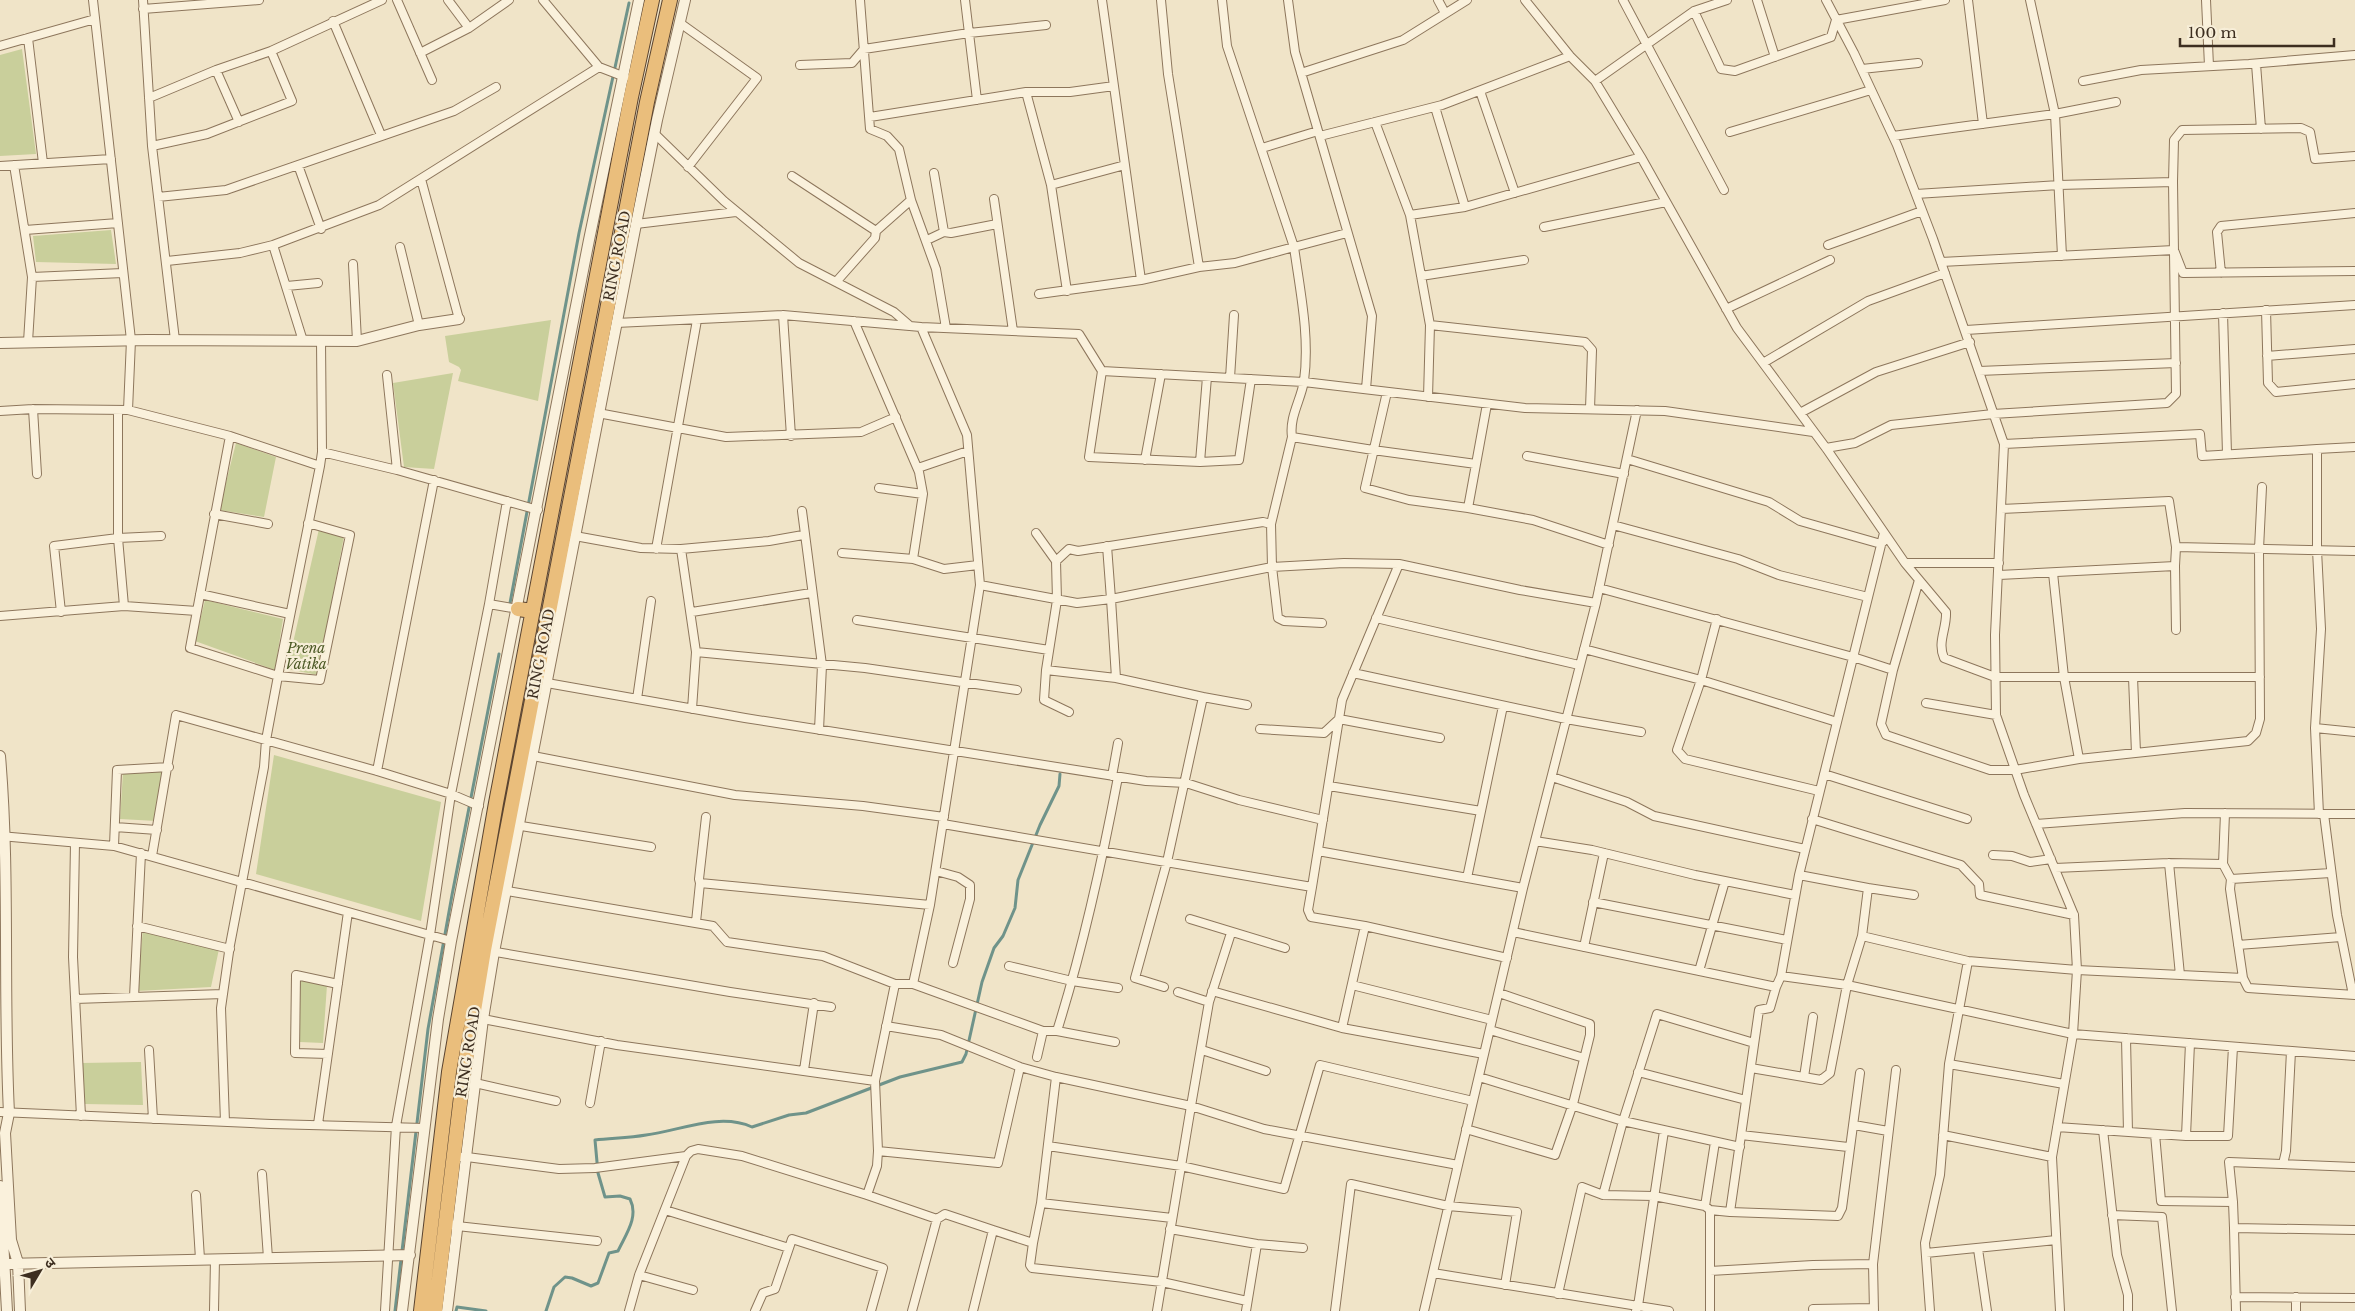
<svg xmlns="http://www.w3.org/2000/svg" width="2355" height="1311" font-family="'Libre Baskerville','Noto Sans Devanagari',serif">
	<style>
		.green { fill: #c9cf9b }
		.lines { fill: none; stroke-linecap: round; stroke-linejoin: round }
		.stream { stroke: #6f938a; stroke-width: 3 }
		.minor-casing { stroke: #8d765c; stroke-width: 10 }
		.tertiary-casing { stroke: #8d765c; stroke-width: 12 }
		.trunk-casing { stroke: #5b4430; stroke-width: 16 }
		.minor { stroke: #faf1dc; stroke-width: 8 }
		.tertiary { stroke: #faf1dc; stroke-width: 10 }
		.trunk { stroke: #eabe7c; stroke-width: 14 }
		.labels { text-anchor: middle; stroke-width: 4.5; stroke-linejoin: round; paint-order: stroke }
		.street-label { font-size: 14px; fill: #3d2e20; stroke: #f7eed8 }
		.park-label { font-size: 14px; font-style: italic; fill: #4d5a26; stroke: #f7eed8 }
	</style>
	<rect width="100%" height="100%" fill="#f0e4c8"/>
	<!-- green -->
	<path class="green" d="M 22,49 L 36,154 L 0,156 L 0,55 Z
		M 111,230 L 116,264 L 36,262 L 33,236 Z
		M 551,320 L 538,401 L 458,381 L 461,370 L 459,367 L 449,362 L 445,336 Z
		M 453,373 L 434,469 L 404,467 L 393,383 Z
		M 236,443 L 276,457 L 264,517 L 219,510 Z
		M 319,529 L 344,536 L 318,675 L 287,669 Z
		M 205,600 L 283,619 L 275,670 L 195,641 Z
		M 274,755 L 441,802 L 421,921 L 256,874 Z
		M 164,770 L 156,821 L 120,819 L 123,772 Z
		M 143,929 L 219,949 L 211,987 L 137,991 Z
		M 300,979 L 327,985 L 323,1043 L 300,1042 Z
		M 141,1062 L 143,1105 L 84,1104 L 81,1063 Z"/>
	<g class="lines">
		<!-- stream -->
		<path class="stream" d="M 510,603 L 579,233 L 629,3
			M 395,1311 L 428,1029 L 452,895 L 499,654
			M 456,1311 L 457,1307 L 486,1311
			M 546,1311 L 554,1287 L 565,1277 L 572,1278 L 591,1286 L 598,1283 L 609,1253 L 618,1251 C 626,1234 639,1217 630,1199 L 620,1196 L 605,1197 L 598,1173 L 595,1140 C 612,1138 629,1138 646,1135 C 679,1131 719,1112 752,1127 L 789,1115 L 806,1113 L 900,1077 L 962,1062 L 966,1054 L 982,982 L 994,948 L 1003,936 L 1015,908 L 1018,880 L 1040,825 L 1059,786 L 1060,774"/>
		<!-- minor casing -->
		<g class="minor-casing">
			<path id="minor" d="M 93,0 L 131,340 L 128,410
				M 143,0 L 152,146 L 175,340
				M 397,0 L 432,80
				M 448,0 L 469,28
				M 543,0 L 599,67 L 625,77
				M 860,0 L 870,129 L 887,136 L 899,149 L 911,200 L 936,269 L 946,328
				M 965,0 L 977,100
				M 1102,0 L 1141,280
				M 1161,0 L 1168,74 L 1199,267 L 1235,263 L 1294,247 C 1300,291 1310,336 1304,381 C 1301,400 1289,417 1292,437 L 1373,450 L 1476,464
				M 1222,0 L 1227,46 L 1294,247 L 1347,233
				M 1288,0 L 1295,52 L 1372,316 L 1366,389
				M 1438,0 L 1445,13
				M 1525,0 L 1570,56 L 1595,81 L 1641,157 L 1737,328 L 1826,448 L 1905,563 L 1999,563
				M 1623,0 L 1724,190
				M 1757,0 L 1775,57
				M 1968,0 L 1983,124
				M 2206,0 L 2209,66
				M 143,9 L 259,0
				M 1694,11 L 1721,69 L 1735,71 L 1831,37 L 1836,20 L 1945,0
				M 333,21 L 381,135
				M 680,23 L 757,78 L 688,167
				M 28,38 L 43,163
				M 0,46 L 95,19
				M 420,53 L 469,28 L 509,0
				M 2256,64 L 2261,129
				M 800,65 L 852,63 L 864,49 L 969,33 L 1046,25
				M 1862,69 L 1918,63
				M 216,70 L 239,122
				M 1301,73 L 1403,40 L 1467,0
				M 1595,81 L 1694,11 L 1727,0
				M 2083,81 L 2141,70 L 2249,64 L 2355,55
				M 1480,91 L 1515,193
				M 1026,92 L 1051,185 L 1067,291
				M 149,98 L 216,70 L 271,51 L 382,0
				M 1435,107 L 1465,207
				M 870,117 L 1026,92 L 1070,92 L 1114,86
				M 1375,122 L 1410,215 L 1430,325 L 1428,397
				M 1730,132 L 1871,90
				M 654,133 L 724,201 L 799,263 L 894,312 L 909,325
				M 1320,136 L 1442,105 L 1570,56
				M 1893,136 L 2055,114 L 2030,0
				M 152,146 L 207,134 L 292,101 L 271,51
				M 1262,148 L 1318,131
				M 14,165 L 32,277 L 28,342
				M 298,165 L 321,229
				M 0,166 L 111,159
				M 934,173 L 944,232
				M 792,176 L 876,231
				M 421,179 L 459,319
				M 1051,185 L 1125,165
				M 1916,194 L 2059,185 L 2173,182 L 2174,140 L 2182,130 L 2301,128 L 2310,132 L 2315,159 L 2355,156
				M 158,197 L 226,190 L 454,111 L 496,87
				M 994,199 L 1013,331
				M 1410,215 L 1465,207 L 1641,157
				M 636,224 L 736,212
				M 1544,227 L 1666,202
				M 25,230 L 118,223
				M 927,240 L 944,232 L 951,233 L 997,224
				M 273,245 L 303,341
				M 1828,245 L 1922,211
				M 400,247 L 419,325
				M 2062,256 L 2055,114 L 2116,102
				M 167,261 L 240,253 L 273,245 L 379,205 L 599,67
				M 1941,262 L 2174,250 L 2183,273 L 2355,271
				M 353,264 L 357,341
				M 2221,273 L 2217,232 L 2221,226 L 2355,213
				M 1421,276 L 1524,260
				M 32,277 L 123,273
				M 836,282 L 875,238 L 876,231 L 911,200
				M 287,286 L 318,283
				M 1039,294 L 1141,280 L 1199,267
				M 1726,309 L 1830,260
				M 2266,310 L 2268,383 L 2276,392 L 2355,384
				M 2223,313 L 2227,454
				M 783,315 L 791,436
				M 854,321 L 919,472 L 923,494 L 913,559 L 944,569 L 978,565
				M 616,323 L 783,315 L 921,327 L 967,435 L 980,585 L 930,905 L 913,984 L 895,984 L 875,1081 L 878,1151 L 877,1166 L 867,1195 L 742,1156 L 698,1149 L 691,1151 L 686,1156 L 639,1275 L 629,1311
				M 1430,325 L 1585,342 L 1592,350 L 1590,409
				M 921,327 L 1079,334 L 1102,371 L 1304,382 L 1525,408 L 1665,411 L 1813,432
				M 1966,330 L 2355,305
				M 2267,356 L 2355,349
				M 1763,363 L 1868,301 L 1945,273
				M 1102,371 L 1089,457 L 1200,462 L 1239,460 L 1251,379
				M 1979,371 L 2176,363
				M 387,375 L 397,470
				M 1230,378 L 1234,315
				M 1387,392 L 1365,488 L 1409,500 L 1468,508
				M 1487,404 L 1468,508 L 1533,520 L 1609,545
				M 33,409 L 37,474
				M 0,411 L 33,409 L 128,410 L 230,436 L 320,466
				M 118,411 L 118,538 L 124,606
				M 598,413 L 726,437 L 861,432 L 896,417
				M 1800,413 L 1876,372 L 1970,342
				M 230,436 L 190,648 L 278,676 L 320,680 L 350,535 L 308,523
				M 2004,444 L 2200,434 L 2202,456 L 2317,449
				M 1826,448 L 1855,443 L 1891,425 L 1993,414 L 2167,403 L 2176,394 L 2173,182
				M 322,452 L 397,470 L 538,510
				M 1527,456 L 1624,474
				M 1627,459 L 1769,502 L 1800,521 L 1881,544 L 1883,542
				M 1145,460 L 1161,374
				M 1200,462 L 1207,377
				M 918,468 L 968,451
				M 879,488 L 923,494
				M 2001,509 L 2169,501 L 2176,547 L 2355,551
				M 802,511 L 822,665 L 819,730
				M 214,514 L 268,524
				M 1271,524 L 1292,437
				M 1613,525 L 1738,559 L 1779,575 L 1868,597
				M 1036,533 L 1056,561 L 1057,600 L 1046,670
				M 575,536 L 641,548 L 681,549 L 769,541 L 803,535
				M 656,549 L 697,320
				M 681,549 L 696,652 L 692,709
				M 842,553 L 913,559
				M 1056,561 L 1069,549 L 1078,551 L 1263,522 L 1271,524 L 1272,567 L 1278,618 L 1284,621 L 1322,623
				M 1905,563 L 1946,612 C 1947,628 1937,642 1944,658 L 1995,677 L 2260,677
				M 2175,566 L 2176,630
				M 2053,573 L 2064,677 L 2079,759
				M 1999,575 L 2175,566 L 2176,547
				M 1919,580 L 1893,670 L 1881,724 L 1886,735 L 1990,770 L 2015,770 L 2079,759 L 2248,741 L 2256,733 L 2260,719 L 2259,549 L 2262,487
				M 980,585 L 1077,603 L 1111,599 L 1107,546
				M 1599,588 L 1853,657 L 1893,670
				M 200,594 L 290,614
				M 489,604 L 518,609
				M 61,612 L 54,546 L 118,538 L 161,536
				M 692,612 L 811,593
				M 0,616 L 124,606 L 197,611
				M 1376,618 L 1579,665
				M 1717,619 L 1701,680 L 1677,750 L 1685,759 L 1819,791
				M 857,620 L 1049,650
				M 1584,649 L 1701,680 L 1837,722
				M 696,652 L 865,668 L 1017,690
				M 1353,673 L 1566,719 L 1641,732
				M 2133,677 L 2136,753
				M 1116,678 L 1111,599 L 1272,567 L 1344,563 L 1399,564
				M 547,683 L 745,718 L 1146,781 L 1186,783 L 1239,800 L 1323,820
				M 1203,697 L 1247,705
				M 637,699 L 651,601
				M 1926,703 L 1996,715
				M 1069,712 L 1044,700 L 1046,670 L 1116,678 L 1203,697 L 1167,862 L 1135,978 L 1164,987
				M 2315,728 L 2355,732
				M 1260,729 L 1324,733 L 1339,719 L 1440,738
				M 533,756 L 735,795 L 863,806 L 944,817
				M 377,771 L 434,480
				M 1824,774 L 1967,819
				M 1112,776 L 1118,743
				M 1552,777 L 1627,802 L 1654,816 L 1805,849
				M 1329,786 L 1481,811
				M 2225,813 L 2223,864 L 2231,879 L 2230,889 L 2243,978
				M 2319,814 L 2315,728 L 2321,629 L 2317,550 L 2317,449 L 2355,447
				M 2324,814 L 2337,915 L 2353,995
				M 706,817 L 699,879 L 700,883 L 930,905
				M 1812,819 L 1961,865 L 1979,884 L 1980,895 L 2074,915
				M 943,824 L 1312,887 L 1342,700 L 1399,564 L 1520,590 L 1596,603 L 1637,410
				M 2036,824 L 2185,813 L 2355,814
				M 515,825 L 651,847
				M 115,827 L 157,830
				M 0,836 L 114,846 L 451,941
				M 1535,841 L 1592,850 L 1695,875 L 1795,895
				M 75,843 L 73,957 L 81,1116
				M 114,846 L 117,770 L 169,767
				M 1318,851 L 1523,888
				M 1993,855 L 2012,856 L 2030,862 L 2051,859
				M 152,856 L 176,715 L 377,771 L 451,794 L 479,806
				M 2169,863 L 2180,975
				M 2055,868 L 2169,863 L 2223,864
				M 936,871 L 958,877 L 970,885 L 970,899 L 953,963
				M 1799,875 L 1868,888 L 1862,936 L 1968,961 L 2077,970 L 2074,915 L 2024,795 L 1996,715 L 1995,635 L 2004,444 L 1933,239 L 1897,145 L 1854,53 L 1826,0
				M 1467,878 L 1503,706
				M 2231,879 L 2331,873
				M 1312,887 L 1308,910 L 1311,917 L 1365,926
				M 1868,888 L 1914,895
				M 507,891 L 713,926 L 727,942 L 823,956 L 895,984
				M 1593,902 L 1787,940
				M 1190,919 L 1285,948
				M 696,922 L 700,883
				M 137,926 L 230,949
				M 1513,932 L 1776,987 L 1781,976 L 1799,875 L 1884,533
				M 2238,945 L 2341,937
				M 1584,947 L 1604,853
				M 490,951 L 730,992 L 831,1007
				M 1009,966 L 1072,981 L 1118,988
				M 1699,971 L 1725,881
				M 1781,976 L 1847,985 L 2073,1034 L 2077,970 L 2243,978 L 2248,988 L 2355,995
				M 913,984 L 1043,1031
				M 1352,985 L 1492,1020
				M 1212,991 L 1342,1028
				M 1178,992 L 1209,1002
				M 134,997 L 141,853
				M 75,999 L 223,994
				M 483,1019 L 617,1045 L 875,1081
				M 886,1026 L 941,1035 L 1020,1067
				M 1490,1030 L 1584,1058
				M 1057,1031 L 1115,1042
				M 2126,1038 L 2128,1132
				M 149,1050 L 153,1119
				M 1202,1050 L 1266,1071
				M 328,1054 L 295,1053 L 296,975 L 338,984
				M 1484,1054 L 1342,1028 L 1365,926 L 1507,958
				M 1037,1057 L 1043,1031 L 1057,1031 C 1083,948 1102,862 1118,777
				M 1949,1064 L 2064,1084
				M 1751,1068 L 1821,1080 L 1830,1073 L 1847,985 L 1862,936
				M 804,1070 L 814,1003
				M 1638,1072 L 1746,1100
				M 1479,1077 L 1623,1121 L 1740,1147
				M 1804,1077 L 1813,1017
				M 475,1083 L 556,1101
				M 590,1103 L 601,1041
				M 0,1112 L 271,1124 L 424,1128
				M 225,1122 L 221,1008 L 230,945 L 264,767 L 266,740 L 278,676 L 320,466 L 322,452 L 321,341
				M 318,1124 L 348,912
				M 1854,1125 L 1888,1131
				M 2057,1127 L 2186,1136 L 2190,1043
				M 1466,1129 L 1555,1155 L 1573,1104 L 1590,1035 L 1590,1024 L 1499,993
				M 2103,1130 L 2117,1255 L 2128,1295 L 2128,1311
				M 1664,1131 L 1638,1306 L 1669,1311
				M 2155,1134 L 2161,1201 L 2233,1202 L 2234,1228
				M 1741,1135 L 1848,1147
				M 1943,1135 L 2052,1157
				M 2186,1136 L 2228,1136 L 2233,1047
				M 1048,1146 L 1181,1166 L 1284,1189 L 1320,1065 L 1473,1101
				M 878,1151 L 998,1163 L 1020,1067 L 1056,1077
				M 453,1157 L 467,1157 L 559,1169 L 595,1168 L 686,1156
				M 2283,1164 L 2286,1151 L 2291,1051
				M 262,1174 L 268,1258
				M 196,1195 L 200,1259
				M 867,1195 L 937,1219 L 912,1311
				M 1603,1195 L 1654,1196 L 1705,1206 L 1710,1210
				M 2233,1202 L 2229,1162 L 2355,1167
				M 1041,1203 L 1172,1218
				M 1705,1206 L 1715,1142
				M 665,1210 L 789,1248 L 775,1289 L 763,1293 L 755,1311
				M 1730,1212 L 1838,1216 L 1842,1208 L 1860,1073
				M 2112,1215 L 2162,1217 L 2172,1311
				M 937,1219 L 945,1214 L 993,1230 L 973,1311
				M 445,1223 L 457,1226 L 597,1241
				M 1170,1229 L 1257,1244 L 1303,1248
				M 993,1230 L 1033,1243 L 1041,1203 L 1056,1077 L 1191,1106 L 1209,1002 L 1231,933
				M 1033,1243 L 1030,1265 L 1032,1268 L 1162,1282 L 1247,1301
				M 789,1248 L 792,1239 L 883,1268 L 871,1311
				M 1978,1249 L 1987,1311
				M 1926,1253 L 2056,1240
				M 1873,1264 L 1896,1070
				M 1710,1271 L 1813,1265 L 1873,1264 L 1874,1311
				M 1433,1273 L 1638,1306 L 1636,1311
				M 639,1275 L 693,1290
				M 1558,1294 L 1582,1187 L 1603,1195 L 1623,1121 L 1657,1014 L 1754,1043
				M 2235,1297 L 2355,1298
				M 2296,1297 L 2296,1311
				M 1813,1309 L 1874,1308
				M 214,1311 L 215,1259
				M 385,1311 L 396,1126 L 430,935 L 451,794 L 489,604 L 507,501
				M 1157,1311 L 1191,1106 L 1264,1129 L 1458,1165 L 1523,888 L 1596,603
				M 1246,1311 L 1257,1244
				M 1335,1311 L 1351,1184 L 1448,1206 L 1517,1212 L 1505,1285
				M 1424,1311 L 1458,1165
				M 1710,1311 L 1710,1210 L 1730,1212 L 1759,1010 L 1770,1008 L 1776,987
				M 1930,1311 L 1925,1243 L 1940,1175 L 1949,1064 L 1968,961
				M 2060,1311 L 2052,1157 L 2073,1034 L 2355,1056
				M 2236,1311 L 2234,1228 L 2355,1230"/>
		</g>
		<!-- tertiary casing -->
		<g class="tertiary-casing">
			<path id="tertiary" d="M 0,343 L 147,340 L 357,341 L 419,325 L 459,319
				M 0,756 C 10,874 3,994 9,1113 L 5,1133 L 11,1240 L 18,1263 L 20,1311
				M 0,1186 L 7,1311
				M 4,1264 L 410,1255
				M 402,1311 L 438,1019 L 451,941 L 589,240 L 639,0
				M 447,1311 L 483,1019 L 494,952 L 636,224 L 657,120 L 685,0"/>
		</g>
		<!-- trunk casing -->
		<g class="trunk-casing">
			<path id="trunk" d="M 518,609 L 533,611
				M 421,1311 L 449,1072 L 496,803 L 631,97 L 652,0
				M 435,1311 L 464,1071 L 484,950 L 647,102 L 670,0"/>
		</g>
		<!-- minor -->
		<use href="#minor" class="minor"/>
		<!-- tertiary -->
		<use href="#tertiary" class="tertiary"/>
		<!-- trunk -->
		<use href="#trunk" class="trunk"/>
	</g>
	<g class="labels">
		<!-- street labels -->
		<g class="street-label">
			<text transform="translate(617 256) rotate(-79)" y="5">RING ROAD</text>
			<text transform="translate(541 654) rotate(-79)" y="5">RING ROAD</text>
			<text transform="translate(468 1052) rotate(-81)" y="5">RING ROAD</text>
		</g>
		<!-- park labels -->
		<g class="park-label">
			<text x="306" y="653">Prena<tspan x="306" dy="16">Vatika</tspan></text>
		</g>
	</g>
	<!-- north arrow -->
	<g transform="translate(40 1271) rotate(52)" stroke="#f7eed8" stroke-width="4" paint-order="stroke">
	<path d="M0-4L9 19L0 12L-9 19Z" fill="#3d2e20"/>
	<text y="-8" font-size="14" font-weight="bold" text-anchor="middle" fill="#3d2e20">उ</text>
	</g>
	<!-- scale -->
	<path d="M2180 38v8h154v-8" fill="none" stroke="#3d2e20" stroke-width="2.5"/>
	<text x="2188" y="38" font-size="15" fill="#3d2e20" stroke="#f7eed8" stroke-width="4" paint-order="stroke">100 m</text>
</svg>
